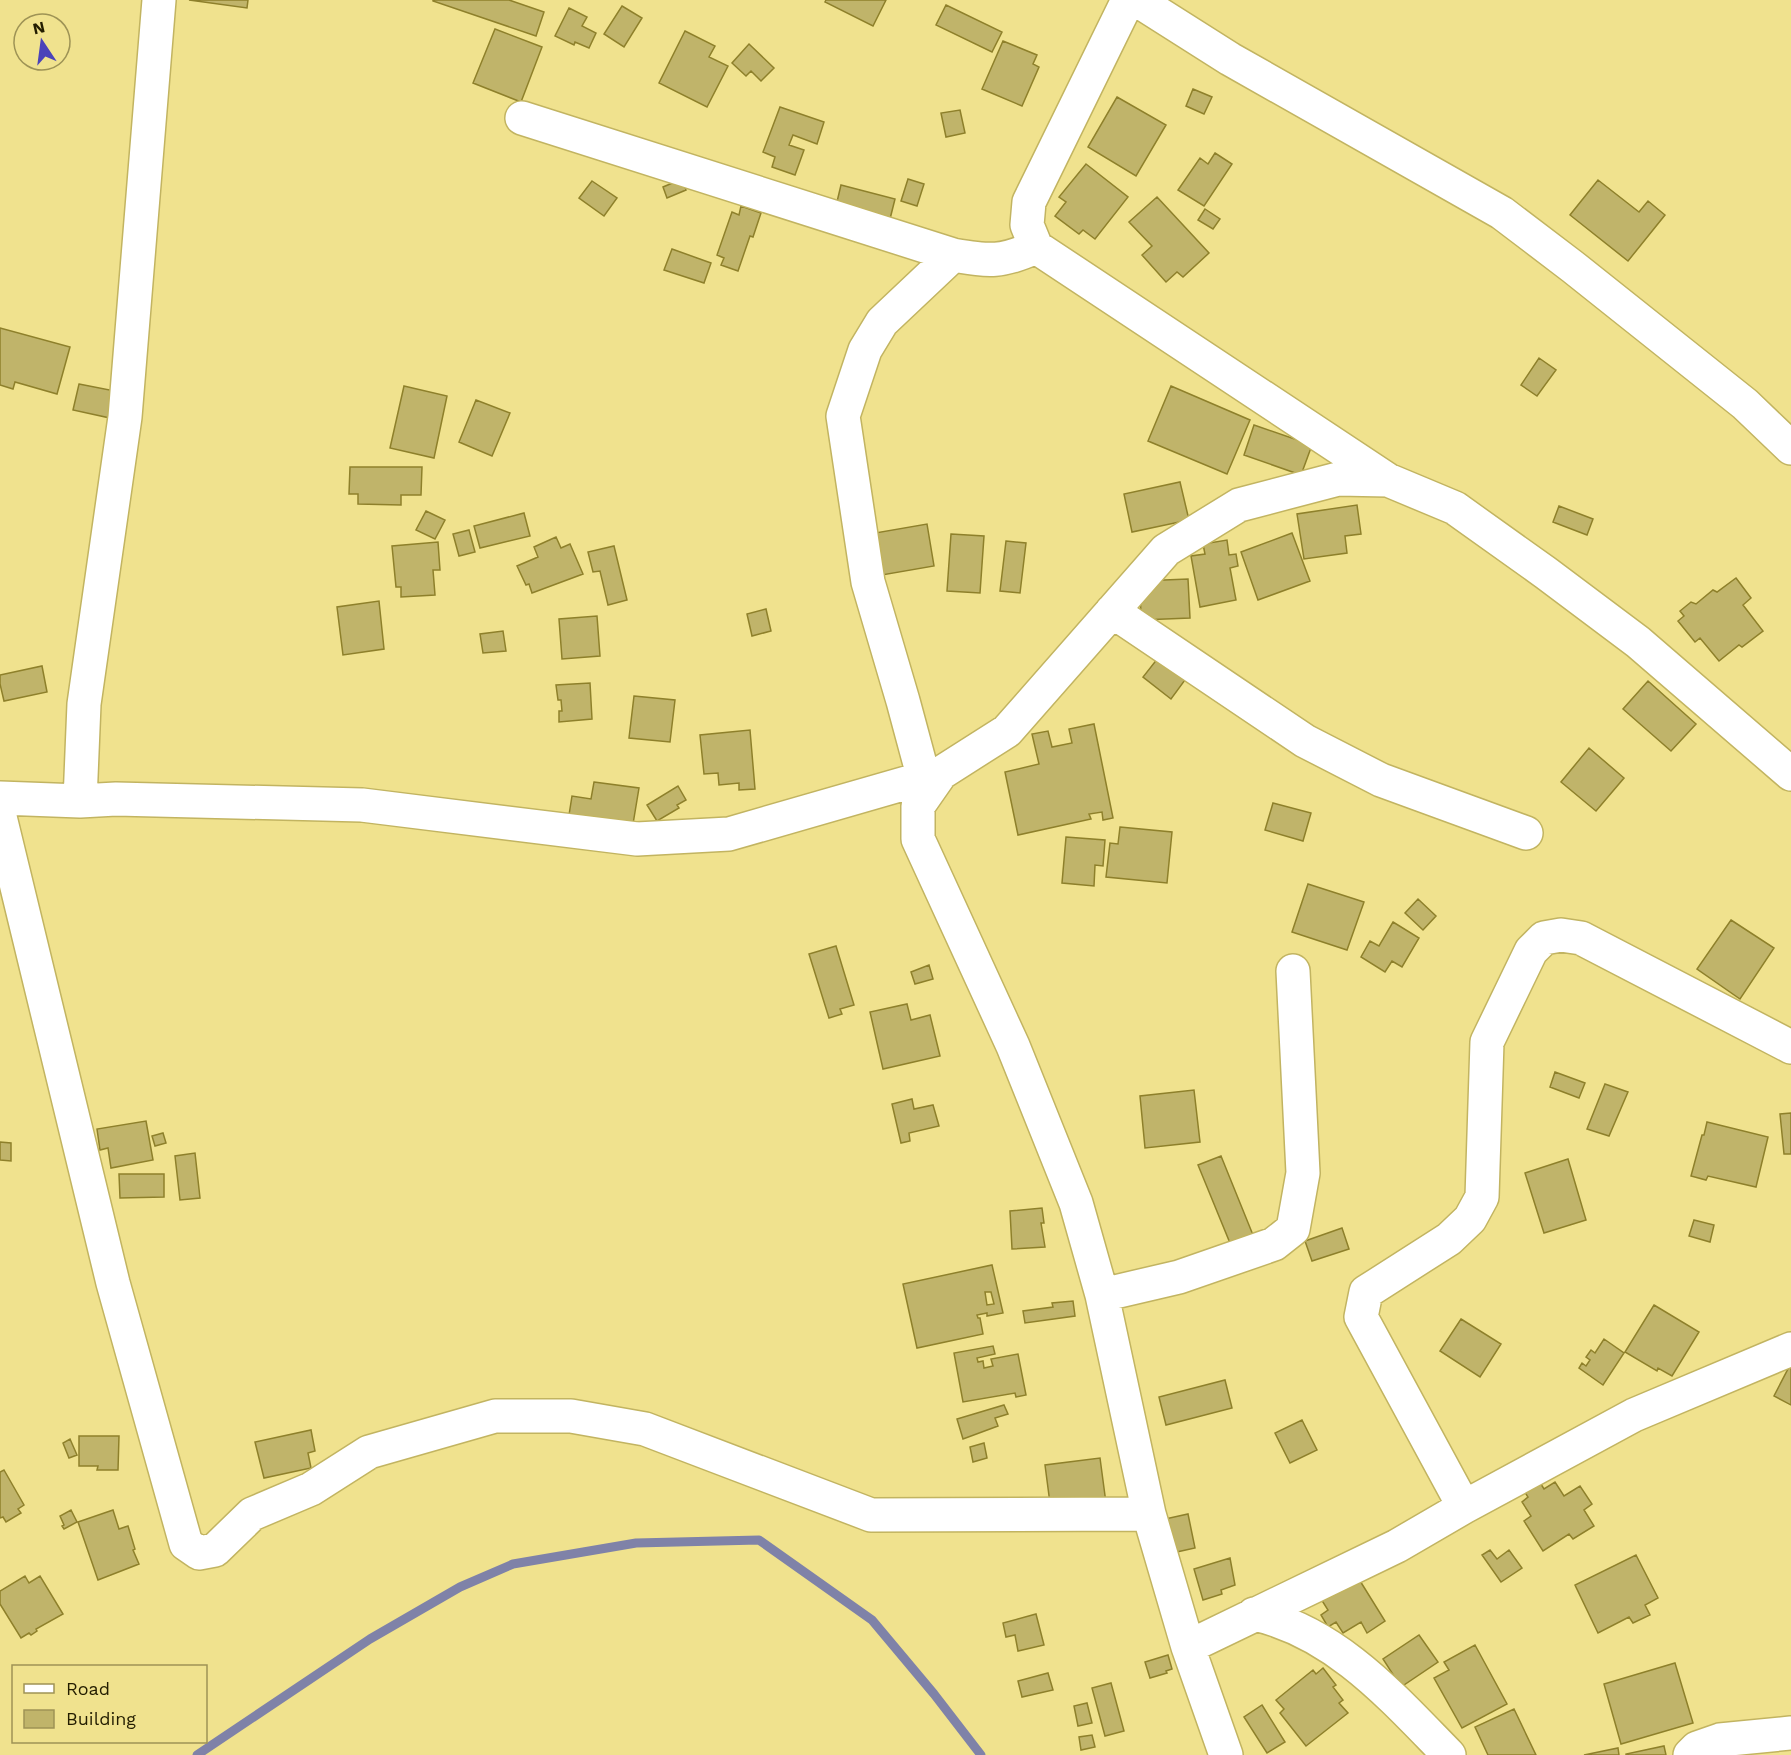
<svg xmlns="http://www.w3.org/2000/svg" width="1791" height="1755" font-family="'Work Sans',sans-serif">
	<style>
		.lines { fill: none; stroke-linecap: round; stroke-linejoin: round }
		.stream { stroke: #7f82a8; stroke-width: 9 }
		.building { fill: #c0b46a; stroke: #8e802b; stroke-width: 1.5; fill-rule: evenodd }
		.minor-casing { stroke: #c2b461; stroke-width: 36 }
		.minor { stroke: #fff; stroke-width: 33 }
	</style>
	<rect width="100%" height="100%" fill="#f0e28e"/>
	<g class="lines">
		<!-- stream -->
		<path class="stream" d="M 197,1755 L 370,1639 L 460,1587 L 513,1564 L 636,1543 L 759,1540 L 872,1620 L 934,1694 L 981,1755"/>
	</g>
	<!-- building -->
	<path class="building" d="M 189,0 L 248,0 L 247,8 Z
		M 433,0 L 509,0 L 544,12 L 536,36 L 433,1 Z
		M 826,0 L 886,0 L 873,26 L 825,2 Z
		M 946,5 L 1002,32 L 992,52 L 936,25 Z
		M 622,6 L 642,18 L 624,47 L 604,34 Z
		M 569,8 L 587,17 L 582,26 L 596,33 L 589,48 L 575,42 L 574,45 L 555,36 Z
		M 495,29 L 542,47 L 521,102 L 473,83 Z
		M 685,31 L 715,46 L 709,57 L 728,66 L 707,107 L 659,83 Z
		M 1003,41 L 1037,55 L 1033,64 L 1039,67 L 1022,106 L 982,89 Z
		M 749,44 L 774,68 L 761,81 L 751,71 L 746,76 L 732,63 Z
		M 1193,89 L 1212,97 L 1204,114 L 1186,106 Z
		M 1117,97 L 1166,125 L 1136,176 L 1088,147 Z
		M 780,107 L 824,122 L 817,144 L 793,135 L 789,145 L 804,150 L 795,175 L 772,167 L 775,157 L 763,152 Z
		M 960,110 L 965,133 L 946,137 L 941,113 Z
		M 1215,153 L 1232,164 L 1204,206 L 1178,190 L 1200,158 L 1208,164 Z
		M 1086,164 L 1128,197 L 1095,239 L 1083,230 L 1079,234 L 1055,216 L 1066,202 L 1059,197 Z
		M 682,179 L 686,190 L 667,198 L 663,187 Z
		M 908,179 L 924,184 L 917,206 L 901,201 Z
		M 1598,180 L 1639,212 L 1648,201 L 1665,215 L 1628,261 L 1570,215 Z
		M 592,181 L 617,198 L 604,216 L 579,198 Z
		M 841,185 L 895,199 L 890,219 L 836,206 Z
		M 1157,197 L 1209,253 L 1183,277 L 1177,272 L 1166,282 L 1142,255 L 1152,246 L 1129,222 Z
		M 741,206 L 761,213 L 753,237 L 750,236 L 738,271 L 721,265 L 724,258 L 717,255 L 732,212 L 739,215 Z
		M 1205,209 L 1220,219 L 1213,229 L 1198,220 Z
		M 672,249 L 711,263 L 704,283 L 664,270 Z
		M 0,328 L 70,347 L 57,394 L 15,382 L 13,389 L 0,385 Z
		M 1539,358 L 1556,370 L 1537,396 L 1521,385 Z
		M 79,384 L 115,391 L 110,418 L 73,410 Z
		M 404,386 L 447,396 L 434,458 L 390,448 Z
		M 1171,386 L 1250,420 L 1227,474 L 1148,441 Z
		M 476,400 L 510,413 L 492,456 L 459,442 Z
		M 1254,425 L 1312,445 L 1301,475 L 1244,455 Z
		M 350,467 L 422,467 L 421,495 L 401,495 L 401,505 L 358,504 L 358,494 L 349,494 Z
		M 1180,482 L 1189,520 L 1132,532 L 1124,494 Z
		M 1357,505 L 1361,534 L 1345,536 L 1347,553 L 1304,559 L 1297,514 Z
		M 1559,506 L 1593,519 L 1587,535 L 1553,522 Z
		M 426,511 L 445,520 L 435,539 L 416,530 Z
		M 524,513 L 530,536 L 480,548 L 474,526 Z
		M 927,524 L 934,566 L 882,575 L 875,533 Z
		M 469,530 L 475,552 L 459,556 L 453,534 Z
		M 1292,533 L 1310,581 L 1258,600 L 1241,552 Z
		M 951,534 L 984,536 L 980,593 L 947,591 Z
		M 556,537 L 561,548 L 570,544 L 583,574 L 532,593 L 529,584 L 526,585 L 517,566 L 538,557 L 534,547 Z
		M 1227,540 L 1229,555 L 1236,554 L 1238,566 L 1230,568 L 1236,600 L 1200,607 L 1191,556 L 1205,554 L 1203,544 Z
		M 1006,541 L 1026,543 L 1020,593 L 1000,591 Z
		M 438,542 L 440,570 L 433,570 L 435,595 L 401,597 L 401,587 L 396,587 L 392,546 Z
		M 614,546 L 627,600 L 608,605 L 600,571 L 593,572 L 588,552 Z
		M 1736,578 L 1751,598 L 1743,605 L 1763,631 L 1742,647 L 1739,645 L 1719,661 L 1700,638 L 1695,642 L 1678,621 L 1684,616 L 1680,611 L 1691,602 L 1696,604 L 1713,590 L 1717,592 Z
		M 1188,579 L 1190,618 L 1141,620 L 1140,581 Z
		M 379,601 L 384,649 L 343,655 L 337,607 Z
		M 766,609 L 771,631 L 752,636 L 747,614 Z
		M 597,616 L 600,656 L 562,659 L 559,619 Z
		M 503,631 L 506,651 L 483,653 L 480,634 Z
		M 1158,658 L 1185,680 L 1171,699 L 1143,677 Z
		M 42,666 L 47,692 L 4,701 L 0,684 L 0,675 Z
		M 1648,681 L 1696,724 L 1671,751 L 1623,709 Z
		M 590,683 L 592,719 L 559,722 L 559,711 L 562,711 L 561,700 L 558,700 L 556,685 Z
		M 634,696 L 675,700 L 670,742 L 629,738 Z
		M 1094,724 L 1113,818 L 1103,820 L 1102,812 L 1089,814 L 1091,819 L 1018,835 L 1005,772 L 1039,764 L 1032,734 L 1048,731 L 1052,747 L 1072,743 L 1069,729 Z
		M 750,730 L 755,789 L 739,790 L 739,783 L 719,785 L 718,773 L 704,774 L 700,735 Z
		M 1589,748 L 1624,778 L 1596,811 L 1561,782 Z
		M 594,782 L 639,788 L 633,824 L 569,815 L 572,796 L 591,799 Z
		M 678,786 L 686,800 L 677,805 L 679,808 L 657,821 L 647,805 Z
		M 1273,803 L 1311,813 L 1303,841 L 1265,830 Z
		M 1120,827 L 1172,832 L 1167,883 L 1106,877 L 1110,843 L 1118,844 Z
		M 1066,837 L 1105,840 L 1103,866 L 1095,865 L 1094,886 L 1062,883 Z
		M 1308,884 L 1364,902 L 1347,950 L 1292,932 Z
		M 1418,899 L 1436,916 L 1423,930 L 1405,913 Z
		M 1731,920 L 1774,948 L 1740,999 L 1697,969 Z
		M 1393,922 L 1419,938 L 1402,967 L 1392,961 L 1385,972 L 1361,957 L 1370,941 L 1379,946 Z
		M 836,946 L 854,1005 L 840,1009 L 842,1014 L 829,1018 L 809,954 Z
		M 929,965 L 933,979 L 915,984 L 911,972 Z
		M 907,1004 L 911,1020 L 930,1015 L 940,1056 L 883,1069 L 870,1012 Z
		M 1555,1072 L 1585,1083 L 1579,1098 L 1550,1087 Z
		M 1605,1084 L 1628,1092 L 1609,1136 L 1587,1129 Z
		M 1194,1090 L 1200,1142 L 1145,1148 L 1140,1096 Z
		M 912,1099 L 914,1109 L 933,1105 L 939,1126 L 909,1133 L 910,1141 L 901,1143 L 892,1104 Z
		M 1791,1113 L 1791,1154 L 1784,1154 L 1780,1114 Z
		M 146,1121 L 153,1160 L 111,1168 L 108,1148 L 100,1150 L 97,1129 Z
		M 1707,1122 L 1768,1137 L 1756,1187 L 1708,1176 L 1706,1180 L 1691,1176 L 1702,1135 L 1704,1135 Z
		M 163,1133 L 166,1143 L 155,1146 L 152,1136 Z
		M 0,1142 L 11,1143 L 11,1161 L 0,1160 Z
		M 195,1153 L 200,1198 L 180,1200 L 175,1156 Z
		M 1221,1156 L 1253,1235 L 1230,1243 L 1198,1165 Z
		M 1568,1159 L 1586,1220 L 1544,1233 L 1525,1173 Z
		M 119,1174 L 164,1174 L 164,1197 L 120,1198 Z
		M 1042,1208 L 1044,1223 L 1041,1223 L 1045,1247 L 1012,1249 L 1010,1211 Z
		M 1694,1220 L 1714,1225 L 1710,1242 L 1689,1236 Z
		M 1342,1228 L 1349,1249 L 1312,1261 L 1305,1241 Z
		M 992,1265 L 1003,1313 L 987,1316 L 987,1313 L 977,1315 L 978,1318 L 980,1318 L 983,1334 L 917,1348 L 903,1284 ZM 985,1292 L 991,1292 L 994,1304 L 987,1305 Z
		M 1073,1301 L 1075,1316 L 1025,1323 L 1023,1311 L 1053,1307 L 1052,1303 Z
		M 1654,1305 L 1699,1332 L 1672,1376 L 1658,1368 L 1657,1371 L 1625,1352 Z
		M 1461,1319 L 1501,1344 L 1480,1377 L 1440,1351 Z
		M 1604,1339 L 1624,1353 L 1603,1385 L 1579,1368 L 1582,1363 L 1586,1366 L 1590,1360 L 1586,1357 L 1591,1350 L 1595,1353 Z
		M 993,1346 L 995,1354 L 977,1358 L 978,1362 L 983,1361 L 984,1368 L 993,1366 L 991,1359 L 1018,1354 L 1026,1395 L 1016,1397 L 1015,1393 L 963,1402 L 954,1353 Z
		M 1791,1363 L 1791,1405 L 1774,1396 Z
		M 1225,1380 L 1232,1408 L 1166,1425 L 1159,1397 Z
		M 1004,1405 L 1008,1414 L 995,1418 L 998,1426 L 963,1439 L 957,1419 Z
		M 1302,1420 L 1317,1450 L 1290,1463 L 1275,1433 Z
		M 311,1430 L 315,1451 L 308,1453 L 311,1468 L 264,1478 L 255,1442 Z
		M 79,1436 L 119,1436 L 118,1470 L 97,1470 L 98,1466 L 79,1466 Z
		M 70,1439 L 77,1455 L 69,1458 L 63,1443 Z
		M 984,1443 L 987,1458 L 973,1462 L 970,1447 Z
		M 1100,1458 L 1106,1503 L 1051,1511 L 1045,1465 Z
		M 4,1470 L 24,1505 L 18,1509 L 21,1513 L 6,1522 L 3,1517 L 0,1518 L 0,1472 Z
		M 1539,1481 L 1544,1489 L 1555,1482 L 1564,1496 L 1580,1486 L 1592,1504 L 1584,1510 L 1594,1526 L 1573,1539 L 1569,1534 L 1543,1551 L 1524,1521 L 1531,1516 L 1522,1502 L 1528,1497 L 1524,1491 Z
		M 71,1510 L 77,1522 L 64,1529 L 62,1526 L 64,1525 L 60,1516 Z
		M 113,1510 L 119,1529 L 128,1526 L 135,1549 L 133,1550 L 139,1564 L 98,1580 L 78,1522 Z
		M 1188,1514 L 1195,1548 L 1172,1553 L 1165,1519 Z
		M 1490,1550 L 1497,1559 L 1509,1550 L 1522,1568 L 1501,1582 L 1482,1555 Z
		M 1636,1555 L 1658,1598 L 1645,1605 L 1650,1615 L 1633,1623 L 1629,1617 L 1598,1633 L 1575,1585 Z
		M 1230,1558 L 1235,1585 L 1221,1590 L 1222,1594 L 1203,1600 L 1194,1569 Z
		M 25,1576 L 29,1583 L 40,1576 L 63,1614 L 36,1629 L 37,1631 L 31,1635 L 29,1633 L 21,1638 L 0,1604 L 0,1591 Z
		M 1357,1576 L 1385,1621 L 1367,1633 L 1361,1622 L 1343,1633 L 1336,1622 L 1328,1627 L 1321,1615 L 1328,1610 L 1321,1599 Z
		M 1036,1614 L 1044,1645 L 1018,1651 L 1015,1635 L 1006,1637 L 1003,1623 Z
		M 1419,1635 L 1438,1662 L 1401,1687 L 1383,1659 Z
		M 1475,1645 L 1507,1704 L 1462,1728 L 1434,1678 L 1449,1670 L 1444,1662 Z
		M 1168,1655 L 1172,1669 L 1166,1671 L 1167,1673 L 1150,1678 L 1145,1662 Z
		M 1675,1663 L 1693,1723 L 1621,1744 L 1604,1684 Z
		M 1323,1668 L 1336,1685 L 1333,1687 L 1343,1700 L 1339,1703 L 1348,1713 L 1306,1746 L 1280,1713 L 1284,1709 L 1276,1700 L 1313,1670 L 1316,1674 Z
		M 1048,1673 L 1053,1690 L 1022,1697 L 1018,1681 Z
		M 1111,1683 L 1124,1731 L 1105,1736 L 1092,1688 Z
		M 1087,1703 L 1092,1723 L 1078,1726 L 1074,1706 Z
		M 1262,1705 L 1285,1742 L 1267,1753 L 1244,1717 Z
		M 1514,1709 L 1536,1755 L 1488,1755 L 1475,1727 Z
		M 1092,1735 L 1095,1747 L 1081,1750 L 1079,1737 Z
		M 1664,1746 L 1666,1755 L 1626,1755 L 1626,1754 Z
		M 1618,1748 L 1619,1755 L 1584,1755 Z"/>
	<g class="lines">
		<!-- minor casing -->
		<g class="minor-casing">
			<path id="minor" d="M 1128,0 L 1029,202 L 1027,225 L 1036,247 L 1388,480
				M 1137,0 L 1230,59 L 1502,213 L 1573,267 L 1745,404 L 1791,448
				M 522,118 L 953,255 C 990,261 1001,263 1036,247
				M 1112,611 L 1305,741 L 1381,780 L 1526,833
				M 941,773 L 918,806 L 918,839 L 1013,1046 L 1076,1203 L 1102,1295 L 1149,1514 L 1188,1647 L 1226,1755
				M 924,779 L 903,701 L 868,582 L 843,416 L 865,350 L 882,322 L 953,255
				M 0,798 L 80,801 L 116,799 L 362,805 L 637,839 L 729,834 L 941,773 L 1007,731 L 1166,550 L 1239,505 L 1338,479 L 1388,480 L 1455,508 L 1546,573 L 1638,642 L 1791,774
				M 80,801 L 84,704 L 125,417 L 159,0
				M 0,817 L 113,1283 L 186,1544 L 199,1553 L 215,1550 L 252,1514 L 311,1489 L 369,1452 L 495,1416 L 571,1416 L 645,1429 L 871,1515 L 1149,1514
				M 1102,1295 L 1179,1277 L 1274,1244 L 1293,1229 L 1303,1173 L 1293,971
				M 1464,1507 L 1361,1317 L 1366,1292 L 1449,1239 L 1470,1219 L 1482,1197 L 1487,1042 L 1531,951 L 1544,938 L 1561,935 L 1581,938 L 1791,1047
				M 1254,1614 C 1336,1632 1393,1698 1449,1755
				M 1188,1647 L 1397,1546 L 1464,1507 L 1634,1415 L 1791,1349
				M 1690,1755 L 1697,1748 L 1720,1740 L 1791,1733"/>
		</g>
		<!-- minor -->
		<use href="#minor" class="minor"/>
	</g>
	<!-- legend -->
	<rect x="12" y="1665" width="195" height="78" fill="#f0e28e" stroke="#9e9355" stroke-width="1.5"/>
	<rect x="24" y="1684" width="30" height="9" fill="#ffffff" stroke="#9e9355" stroke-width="1.5"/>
	<text x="66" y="1695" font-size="18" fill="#231d00">Road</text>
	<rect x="24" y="1710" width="30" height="18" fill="#c0b46a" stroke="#9e9355" stroke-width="1.5"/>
	<text x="66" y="1725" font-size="18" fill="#231d00">Building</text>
	<!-- north arrow -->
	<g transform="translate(42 42) rotate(347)"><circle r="28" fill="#f0e28e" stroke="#9e9355" stroke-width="1.5"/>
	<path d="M0-4.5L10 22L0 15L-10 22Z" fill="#4b43b9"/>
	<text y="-9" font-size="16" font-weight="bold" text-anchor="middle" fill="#231d00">N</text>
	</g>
</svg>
